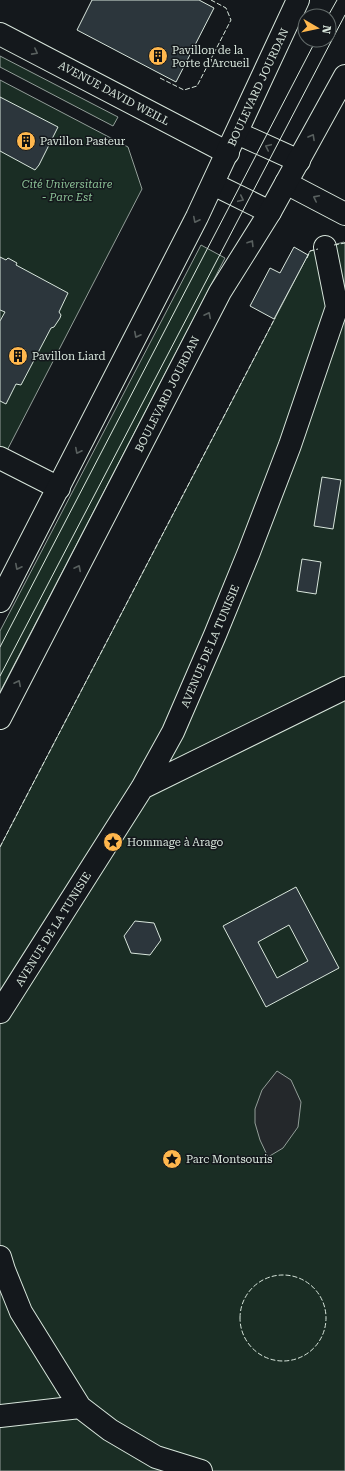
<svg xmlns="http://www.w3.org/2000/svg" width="345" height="1471" font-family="'Roboto Serif',serif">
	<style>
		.green { fill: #1a2d24; stroke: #939e99 }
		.parking { fill: #24282b; stroke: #939e99 }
		.building { fill: #2c363c; stroke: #d8e6dc; fill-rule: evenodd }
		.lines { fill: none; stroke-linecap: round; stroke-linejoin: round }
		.minor-casing { stroke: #d8e6dc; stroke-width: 24 }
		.major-casing { stroke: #d8e6dc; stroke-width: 24 }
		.minor { stroke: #14181c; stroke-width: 22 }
		.major { stroke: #14181c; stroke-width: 22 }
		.tram { stroke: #d8e6dc; stroke-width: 1 }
		.fence { stroke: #d8e6dc; stroke-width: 1; stroke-dasharray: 5 2; stroke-linecap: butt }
		.oneway { stroke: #59605f }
		.labels { text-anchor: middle; stroke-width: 3; stroke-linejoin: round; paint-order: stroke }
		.poi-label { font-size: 11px; fill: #d8e6dc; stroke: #14181c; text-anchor: start }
		.street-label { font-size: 11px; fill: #d8e6dc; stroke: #14181c }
		.park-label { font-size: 11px; font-style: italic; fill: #8ac095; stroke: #14181c }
	</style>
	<rect width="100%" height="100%" fill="#14181c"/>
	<!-- green -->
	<path class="green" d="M 0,56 L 118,117 L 113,126 L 0,67 Z
		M 0,80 L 128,147 L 142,189 L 0,464 Z
		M 344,242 L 345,243 L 345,1471 L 0,1471 L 0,847 L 310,251 Z
		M 201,245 L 225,258 L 0,692 L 0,631 Z"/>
	<!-- parking -->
	<path class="parking" d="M 277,1071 L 291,1080 L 301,1102 L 298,1127 L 283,1148 L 268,1157 L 260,1140 L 255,1123 L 255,1109 L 262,1090 Z"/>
	<!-- building -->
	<path class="building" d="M 92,0 L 199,0 L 214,8 L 176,82 L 77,30 Z
		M 0,97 L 58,127 L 39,165 L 35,170 L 0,151 Z
		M 294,247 L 308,255 L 274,319 L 250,306 L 270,268 L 280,273 Z
		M 0,257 L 6,260 L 8,258 L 17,263 L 16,265 L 68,293 L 59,312 L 61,315 L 60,318 L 54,327 L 51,328 L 21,385 L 16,384 L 6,404 L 0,401 L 0,321 L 5,312 L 0,310 Z
		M 322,477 L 341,480 L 333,529 L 314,526 Z
		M 302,559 L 321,562 L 316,594 L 297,591 Z
		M 296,887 L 339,968 L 266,1007 L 223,926 ZM 289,925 L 308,961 L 277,978 L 258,942 Z
		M 135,921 L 154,923 L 161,940 L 150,955 L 131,953 L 124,936 Z"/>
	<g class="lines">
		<!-- minor casing -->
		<g class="minor-casing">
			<path id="minor" d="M 0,34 L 228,153
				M 237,133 L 299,161
				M 286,183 L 345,214
				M 213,184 L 270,212
				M 0,458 L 59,488
				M 142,788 L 345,688
				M 0,1012 L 142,788 L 173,732 L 215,635 L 249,552 L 290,445 L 337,307 L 325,247
				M 0,1257 L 4,1270 L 21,1312 L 80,1407
				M 0,1416 L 80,1407 L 110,1430 L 156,1457 L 201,1471"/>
		</g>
		<!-- major casing -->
		<g class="major-casing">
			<path id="major" d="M 0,601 L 197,217 L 298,0
				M 0,718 L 220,292 L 270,212 L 345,76"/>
		</g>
		<!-- minor -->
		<use href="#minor" class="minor"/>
		<!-- major -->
		<use href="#major" class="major"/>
		<!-- tram -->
		<path class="tram" d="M 328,16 L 337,0
			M 0,647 L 316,40
			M 0,676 L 345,15"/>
		<!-- fence -->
		<path class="fence" d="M 160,78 L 184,90 L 197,86 L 231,20 L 226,8 L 211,0
			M 334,245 L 345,243
			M 307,258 L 310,251 L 318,249
			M 0,847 L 275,318
			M240 1318a43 43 0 1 1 86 0a43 43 0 1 1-86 0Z"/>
	</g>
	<!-- one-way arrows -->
	<defs><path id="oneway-chevron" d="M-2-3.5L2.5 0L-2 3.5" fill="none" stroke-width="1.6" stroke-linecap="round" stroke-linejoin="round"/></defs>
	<g class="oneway">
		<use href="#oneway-chevron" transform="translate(35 52) rotate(28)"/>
		<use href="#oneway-chevron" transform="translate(312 137) rotate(-61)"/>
		<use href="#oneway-chevron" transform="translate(268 147) rotate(-155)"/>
		<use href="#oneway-chevron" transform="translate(316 198) rotate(-153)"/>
		<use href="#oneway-chevron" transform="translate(241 199) rotate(25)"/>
		<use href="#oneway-chevron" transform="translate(196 220) rotate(117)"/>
		<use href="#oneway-chevron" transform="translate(251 243) rotate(-58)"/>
		<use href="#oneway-chevron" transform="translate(208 315) rotate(-63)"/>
		<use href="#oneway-chevron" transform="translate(137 335) rotate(117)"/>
		<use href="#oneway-chevron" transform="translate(78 451) rotate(117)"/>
		<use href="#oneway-chevron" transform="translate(18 567) rotate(117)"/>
		<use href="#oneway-chevron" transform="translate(78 568) rotate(-63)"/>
		<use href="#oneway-chevron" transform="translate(18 683) rotate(-63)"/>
	</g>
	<!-- icons -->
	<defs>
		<g id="building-disc" transform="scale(1)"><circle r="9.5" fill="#ffb74d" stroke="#14181c"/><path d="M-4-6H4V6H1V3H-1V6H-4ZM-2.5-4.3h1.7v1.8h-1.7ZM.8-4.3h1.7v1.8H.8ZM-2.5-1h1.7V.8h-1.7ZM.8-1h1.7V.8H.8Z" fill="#111"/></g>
		<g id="sight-disc" transform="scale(1)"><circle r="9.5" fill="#ffb74d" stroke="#14181c"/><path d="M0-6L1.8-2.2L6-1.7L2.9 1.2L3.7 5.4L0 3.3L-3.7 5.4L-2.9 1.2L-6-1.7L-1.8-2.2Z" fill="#111"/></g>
	</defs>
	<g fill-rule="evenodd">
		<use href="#building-disc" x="158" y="56"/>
		<use href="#building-disc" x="26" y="141"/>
		<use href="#building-disc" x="18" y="356"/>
		<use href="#sight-disc" x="113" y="842"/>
		<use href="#sight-disc" x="172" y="1159"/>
	</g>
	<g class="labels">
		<!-- poi labels -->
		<g class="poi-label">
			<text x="172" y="54">Pavillon de la<tspan x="172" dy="13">Porte d'Arcueil</tspan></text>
			<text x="40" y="145">Pavillon Pasteur</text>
			<text x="32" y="360">Pavillon Liard</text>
			<text x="127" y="846">Hommage à Arago</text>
			<text x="186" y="1163">Parc Montsouris</text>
		</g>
		<!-- street labels -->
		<g class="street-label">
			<text transform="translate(258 87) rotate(-65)" y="4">BOULEVARD JOURDAN</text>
			<text transform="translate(114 93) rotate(28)" y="4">AVENUE DAVID WEILL</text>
			<text transform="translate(167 394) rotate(-63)" y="4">BOULEVARD JOURDAN</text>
			<text transform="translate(210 646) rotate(-67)" y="4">AVENUE DE LA TUNISIE</text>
			<text transform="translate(53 929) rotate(-58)" y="4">AVENUE DE LA TUNISIE</text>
		</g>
		<!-- park labels -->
		<g class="park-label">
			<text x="67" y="188">Cité Universitaire<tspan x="67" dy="13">- Parc Est</tspan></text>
		</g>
	</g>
	<!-- north arrow -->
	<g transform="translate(317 28) rotate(99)"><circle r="19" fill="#14181c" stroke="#626a69"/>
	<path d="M0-3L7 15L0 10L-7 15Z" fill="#ffb74d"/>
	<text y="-6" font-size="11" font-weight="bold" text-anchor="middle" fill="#d8e6dc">N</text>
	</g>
</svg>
